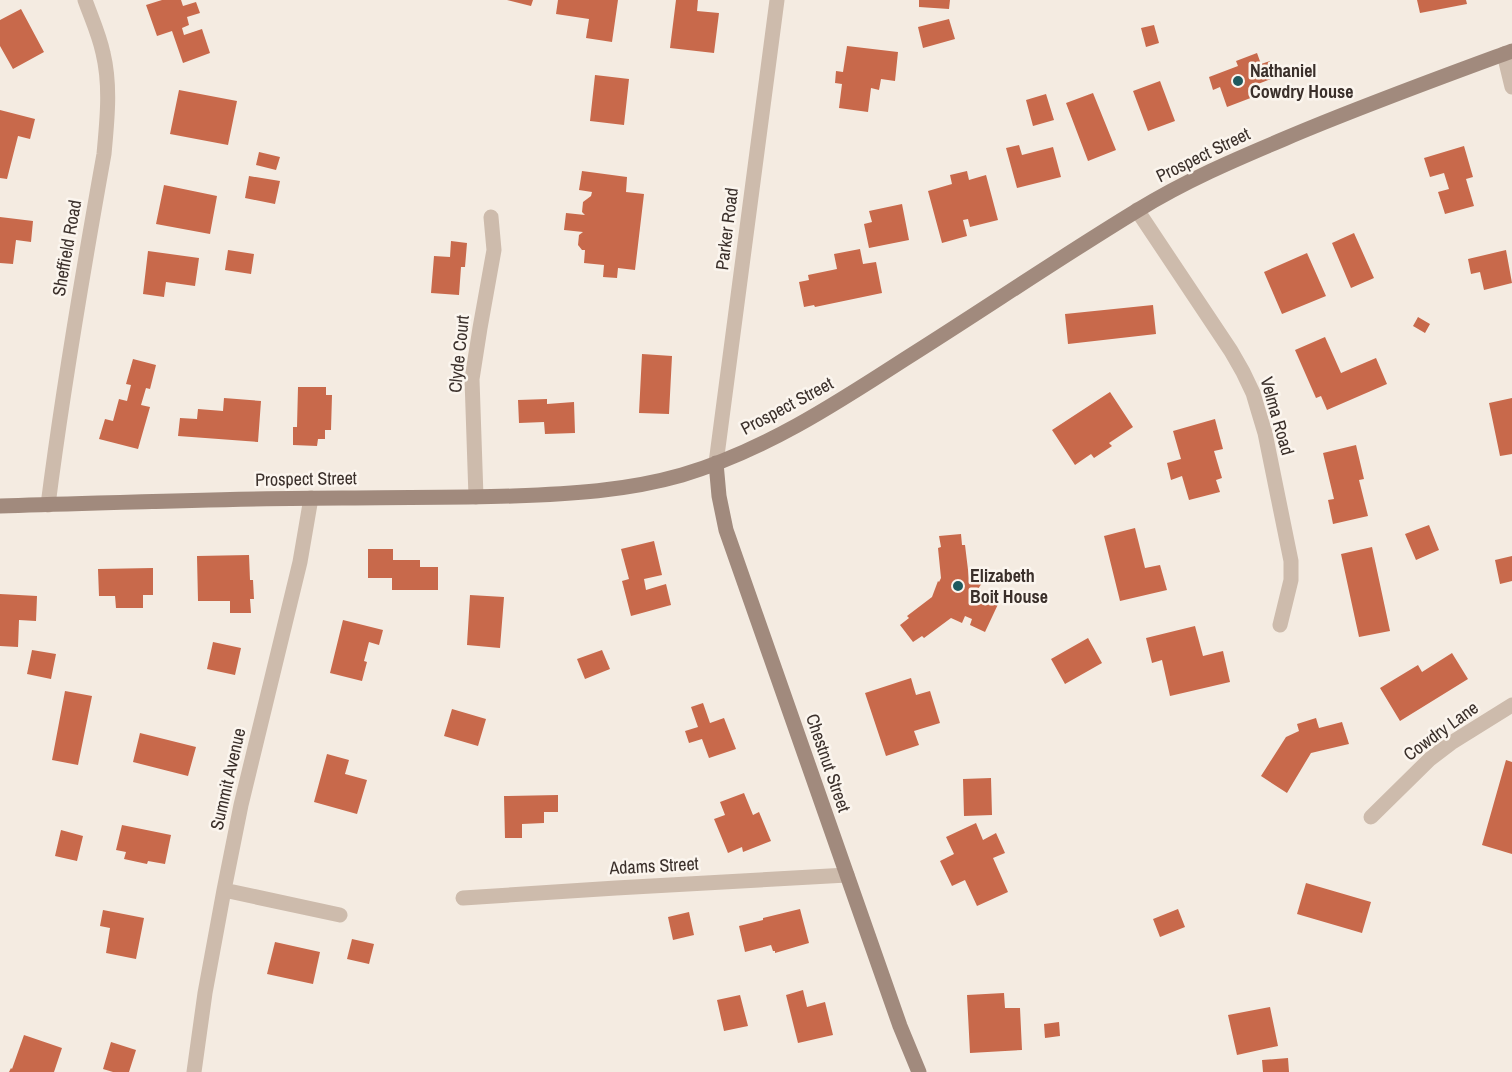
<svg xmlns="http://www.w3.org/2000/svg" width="1512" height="1072" font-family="'Archivo Narrow',sans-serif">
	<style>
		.building { fill: #c8694b }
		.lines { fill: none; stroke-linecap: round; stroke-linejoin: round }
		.street { stroke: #cdbbac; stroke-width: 15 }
		.secondary { stroke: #a18a7d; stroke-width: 15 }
		.poi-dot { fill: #1f5a5e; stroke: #fbf5ee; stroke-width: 2 }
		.labels { text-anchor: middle; stroke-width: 5; stroke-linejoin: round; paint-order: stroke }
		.poi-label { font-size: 18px; font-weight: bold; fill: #3b302b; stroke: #fbf5ee; text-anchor: start }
		.street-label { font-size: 18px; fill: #3b302b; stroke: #fbf5ee }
	</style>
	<rect width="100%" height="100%" fill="#f4ebe1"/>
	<!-- building -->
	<path class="building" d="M 162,0 L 181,0 L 183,6 L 196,2 L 200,13 L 187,17 L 189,25 L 182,28 L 184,35 L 202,29 L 210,53 L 183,63 L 172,31 L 157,36 L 146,5 Z
		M 507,0 L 533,0 L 531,6 Z
		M 558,0 L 618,0 L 612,42 L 586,38 L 589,19 L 556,14 Z
		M 676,0 L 698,0 L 697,11 L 719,13 L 714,53 L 670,48 Z
		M 919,0 L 950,0 L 949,9 L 919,7 Z
		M 1417,0 L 1466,0 L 1467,4 L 1420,13 Z
		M 21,9 L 44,52 L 13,69 L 0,46 L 0,20 Z
		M 949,19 L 955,39 L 923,48 L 918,27 Z
		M 1154,25 L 1159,43 L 1146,47 L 1141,28 Z
		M 847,46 L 898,52 L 895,81 L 881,79 L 879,90 L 871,88 L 868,112 L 839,108 L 842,84 L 835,83 L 836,71 L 843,72 Z
		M 1257,53 L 1261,64 L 1270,61 L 1276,77 L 1258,84 L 1261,94 L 1227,107 L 1220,87 L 1213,90 L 1209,77 L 1238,66 L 1236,61 Z
		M 595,75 L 629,79 L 624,125 L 590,121 Z
		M 1160,81 L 1175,121 L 1148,131 L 1133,91 Z
		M 179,90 L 237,101 L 228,145 L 170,134 Z
		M 1093,93 L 1116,150 L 1088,161 L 1066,103 Z
		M 1046,94 L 1054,120 L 1033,126 L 1026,100 Z
		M 0,110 L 35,119 L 30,139 L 18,136 L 7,179 L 0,178 Z
		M 1019,145 L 1022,155 L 1053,147 L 1061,177 L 1017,188 L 1006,148 Z
		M 1464,146 L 1473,177 L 1466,179 L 1474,206 L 1445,214 L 1438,192 L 1449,189 L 1444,173 L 1430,177 L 1424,158 Z
		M 259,152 L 280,157 L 276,170 L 256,165 Z
		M 582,171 L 627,177 L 626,192 L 644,194 L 635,270 L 618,268 L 617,278 L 603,277 L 604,265 L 584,263 L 585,250 L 582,250 L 578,245 L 579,235 L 583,232 L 564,230 L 566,213 L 585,215 L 582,212 L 583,202 L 591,196 L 592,192 L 579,190 Z
		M 967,171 L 969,180 L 986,175 L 998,220 L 970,227 L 968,219 L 963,220 L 967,236 L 942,243 L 928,191 L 952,184 L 950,175 Z
		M 249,176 L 280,181 L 275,204 L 245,198 Z
		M 164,185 L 217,196 L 210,234 L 156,224 Z
		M 902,204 L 909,240 L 869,248 L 864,224 L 872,222 L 869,211 Z
		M 0,217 L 33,221 L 31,242 L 16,240 L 13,264 L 0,263 Z
		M 1354,233 L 1374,278 L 1351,288 L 1332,243 Z
		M 451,241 L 467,243 L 465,267 L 461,267 L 459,295 L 431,293 L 434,256 L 450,257 Z
		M 860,249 L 863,264 L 876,262 L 882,293 L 815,307 L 814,305 L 804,307 L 799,282 L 809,280 L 808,275 L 837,269 L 834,254 Z
		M 228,250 L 254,254 L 251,274 L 225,270 Z
		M 1506,250 L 1512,283 L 1484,290 L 1480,272 L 1471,274 L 1468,259 Z
		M 148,251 L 199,258 L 195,286 L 166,282 L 164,297 L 143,294 Z
		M 1307,253 L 1326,296 L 1282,314 L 1264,272 Z
		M 1153,305 L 1156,334 L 1068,344 L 1065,314 Z
		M 1418,317 L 1430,324 L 1425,333 L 1413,326 Z
		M 1325,337 L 1341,373 L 1376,358 L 1387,384 L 1327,410 L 1321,396 L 1316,398 L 1295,350 Z
		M 642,354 L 672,356 L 669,414 L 639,413 Z
		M 133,359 L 156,365 L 150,389 L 146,388 L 141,405 L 150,407 L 138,449 L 99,439 L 105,419 L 113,421 L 119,399 L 127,401 L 131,385 L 126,384 Z
		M 298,387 L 326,387 L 326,395 L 332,395 L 331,430 L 325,430 L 325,439 L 318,439 L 317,446 L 293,445 L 293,427 L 297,427 Z
		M 1110,392 L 1133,427 L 1109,443 L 1112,446 L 1094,458 L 1091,454 L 1075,465 L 1052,430 Z
		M 224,398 L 261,401 L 258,442 L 178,436 L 180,418 L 197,419 L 198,409 L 223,411 Z
		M 1512,398 L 1512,454 L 1500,456 L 1489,403 Z
		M 547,399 L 547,404 L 574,402 L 575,433 L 545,434 L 544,422 L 519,423 L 518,400 Z
		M 1215,419 L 1223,449 L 1214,451 L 1222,478 L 1216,480 L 1220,492 L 1189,500 L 1182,476 L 1171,480 L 1167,463 L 1181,459 L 1173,431 Z
		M 1356,445 L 1364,479 L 1359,480 L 1368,516 L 1333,524 L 1328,500 L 1334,499 L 1323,453 Z
		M 1429,525 L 1439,550 L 1416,560 L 1405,534 Z
		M 1135,528 L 1145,568 L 1160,565 L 1167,590 L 1120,601 L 1104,536 Z
		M 961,534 L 962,545 L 965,545 L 969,578 L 976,576 L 982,583 L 978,589 L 1000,600 L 985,632 L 970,625 L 972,619 L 965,616 L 962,623 L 951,618 L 924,638 L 922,636 L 913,642 L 900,625 L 909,618 L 907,616 L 932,597 L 938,581 L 939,582 L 941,578 L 938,548 L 941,547 L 939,536 Z
		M 654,541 L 662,575 L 644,579 L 646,590 L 666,584 L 671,605 L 631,616 L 622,581 L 629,579 L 621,549 Z
		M 1372,547 L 1390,631 L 1359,637 L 1341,554 Z
		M 368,549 L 393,549 L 393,560 L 420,560 L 420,567 L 438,567 L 438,590 L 392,590 L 392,578 L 368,578 Z
		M 249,555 L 250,580 L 253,580 L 254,599 L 250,599 L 251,613 L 230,613 L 230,601 L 198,601 L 197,556 Z
		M 1512,556 L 1512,581 L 1500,584 L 1495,560 Z
		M 153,568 L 153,595 L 143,595 L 143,608 L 116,608 L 115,596 L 99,596 L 98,569 Z
		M 0,594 L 37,596 L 36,621 L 19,620 L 18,647 L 0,646 Z
		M 470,595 L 504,597 L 500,648 L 467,645 Z
		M 343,620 L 383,630 L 379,645 L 369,642 L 364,661 L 367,662 L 362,681 L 330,673 Z
		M 1195,626 L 1203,656 L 1223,651 L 1230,682 L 1170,696 L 1162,660 L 1152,663 L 1146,638 Z
		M 1088,638 L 1102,663 L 1065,684 L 1051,659 Z
		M 213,642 L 241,648 L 235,675 L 207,669 Z
		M 32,650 L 56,654 L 51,679 L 27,674 Z
		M 602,650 L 610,669 L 585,679 L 577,659 Z
		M 1452,653 L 1468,679 L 1400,721 L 1380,688 L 1418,665 L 1422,672 Z
		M 911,678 L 916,695 L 930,691 L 940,723 L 914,731 L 919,745 L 886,756 L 865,693 Z
		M 65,691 L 92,696 L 78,765 L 52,760 Z
		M 703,703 L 710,723 L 724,718 L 736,749 L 709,758 L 702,739 L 689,743 L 685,731 L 698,727 L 691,707 Z
		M 452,709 L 486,719 L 478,746 L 444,736 Z
		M 1316,718 L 1319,728 L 1342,722 L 1349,744 L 1311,753 L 1287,793 L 1261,776 L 1286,737 L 1299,731 L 1297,724 Z
		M 140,733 L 196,747 L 188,776 L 133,762 Z
		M 327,754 L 349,760 L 345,774 L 367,780 L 357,814 L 314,802 Z
		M 1506,760 L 1512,762 L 1512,854 L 1482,845 Z
		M 991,778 L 992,815 L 964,816 L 963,779 Z
		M 744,793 L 753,815 L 759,812 L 771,841 L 743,852 L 742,847 L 728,853 L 714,819 L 725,815 L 720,802 Z
		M 558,795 L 558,812 L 544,812 L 544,823 L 522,824 L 522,838 L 505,838 L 504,796 Z
		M 976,823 L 983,840 L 996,833 L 1005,853 L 993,858 L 1008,892 L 977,906 L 965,880 L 952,886 L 940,861 L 954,854 L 946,837 Z
		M 122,825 L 171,835 L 165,864 L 148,861 L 147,864 L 124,859 L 126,852 L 116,850 Z
		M 61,830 L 83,836 L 77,861 L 55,856 Z
		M 1306,883 L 1371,902 L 1362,933 L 1297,914 Z
		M 800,909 L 809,943 L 775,953 L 775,951 L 773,951 L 771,945 L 745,952 L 739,926 L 763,920 L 763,918 Z
		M 1178,909 L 1185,927 L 1160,937 L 1153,919 Z
		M 103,910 L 144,918 L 136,959 L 106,953 L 110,928 L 100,926 Z
		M 689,912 L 694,935 L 673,940 L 668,917 Z
		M 352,939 L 374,944 L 369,964 L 347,959 Z
		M 275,942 L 320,952 L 313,984 L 267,974 Z
		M 803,990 L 807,1007 L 825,1002 L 833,1035 L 798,1043 L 786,995 Z
		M 1004,993 L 1005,1008 L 1020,1008 L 1022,1050 L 970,1053 L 967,995 Z
		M 740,995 L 748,1026 L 724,1031 L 717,1000 Z
		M 1270,1007 L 1278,1046 L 1237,1055 L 1228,1015 Z
		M 1059,1022 L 1060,1036 L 1045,1038 L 1044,1024 Z
		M 24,1035 L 62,1048 L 54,1072 L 9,1072 L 11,1068 L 12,1069 Z
		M 111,1042 L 136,1050 L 129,1072 L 113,1072 L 103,1069 Z
		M 1288,1058 L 1289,1072 L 1263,1072 L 1262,1060 Z"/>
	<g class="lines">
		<!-- street -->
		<path class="street" d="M 1504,54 L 1512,87
			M 1137,210 L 1231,351 L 1243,372 L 1253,393 L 1258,410 L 1265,433 L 1291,561 L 1291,580 L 1280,625
			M 716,463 L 777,0
			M 476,497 L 472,379 L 480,328 L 494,250 L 491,217
			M 48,505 C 63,387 83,271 104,154 C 107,121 111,86 103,53 C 99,34 91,17 85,0
			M 1371,817 L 1430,759 L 1451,743 L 1512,705
			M 224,890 L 340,915
			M 463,898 L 616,888 L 847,875
			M 194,1072 L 205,993 L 224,890 L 241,805 L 300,562 L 311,498"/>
		<!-- secondary -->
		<path class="secondary" d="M 716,463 L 719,496 L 726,530 L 847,875 L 900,1026 L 919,1072
			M 0,506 C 114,503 228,498 342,498 C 399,497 456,498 513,496 C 570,494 626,491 682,475 C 763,451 834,405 905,359 C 983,310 1059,258 1138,210 C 1185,181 1234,160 1284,139 C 1359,107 1436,79 1512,51"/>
	</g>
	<!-- markers -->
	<g class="poi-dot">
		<circle cx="1238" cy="81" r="6"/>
		<circle cx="958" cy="586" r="6"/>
	</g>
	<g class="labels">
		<!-- poi labels -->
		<g class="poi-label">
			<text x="1250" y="77">Nathaniel<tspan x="1250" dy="21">Cowdry House</tspan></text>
			<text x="970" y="582">Elizabeth<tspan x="970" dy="21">Boit House</tspan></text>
		</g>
		<!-- street labels -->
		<g class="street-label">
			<text transform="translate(1203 155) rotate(-26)" y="6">Prospect Street</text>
			<text transform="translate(727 229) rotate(-83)" y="6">Parker Road</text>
			<text transform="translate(67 248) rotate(-80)" y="6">Sheffield Road</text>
			<text transform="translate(459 354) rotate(-84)" y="6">Clyde Court</text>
			<text transform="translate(787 406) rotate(-28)" y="6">Prospect Street</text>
			<text transform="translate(1277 416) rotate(74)" y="6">Velma Road</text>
			<text transform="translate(306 479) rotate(-1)" y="6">Prospect Street</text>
			<text transform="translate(1441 731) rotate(-36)" y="6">Cowdry Lane</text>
			<text transform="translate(828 763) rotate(71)" y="6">Chestnut Street</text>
			<text transform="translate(228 779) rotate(-77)" y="6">Summit Avenue</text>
			<text transform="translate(654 866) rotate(-3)" y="6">Adams Street</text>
		</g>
	</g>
</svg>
